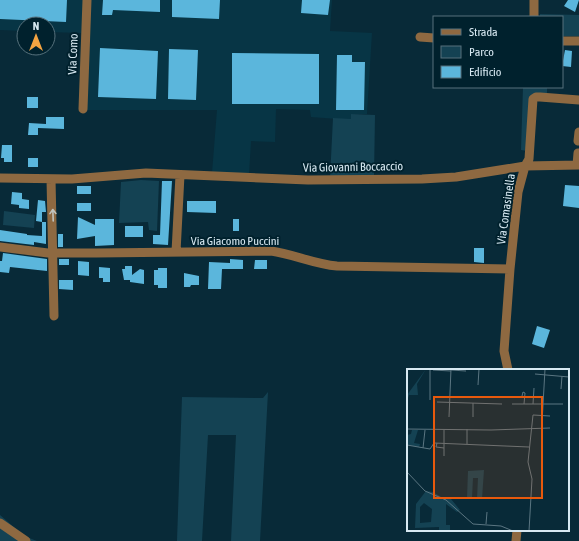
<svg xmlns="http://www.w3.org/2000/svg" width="579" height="541" font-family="'Asap Condensed',sans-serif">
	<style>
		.built { fill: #073545 }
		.green { fill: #144253 }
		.building { fill: #5bb6dc }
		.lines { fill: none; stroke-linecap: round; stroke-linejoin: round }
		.minor { stroke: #8e6941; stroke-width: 9 }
		.oneway { stroke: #c1c3bd }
		.labels { text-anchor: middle; stroke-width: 4; stroke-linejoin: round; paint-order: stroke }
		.street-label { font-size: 12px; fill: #d7e9f2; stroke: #00212d }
		.inset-road { fill: none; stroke: #5b7682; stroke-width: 1 }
		.view { fill: #e8590c; fill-opacity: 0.15; stroke: #e8590c; stroke-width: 2 }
		.inset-edge { fill: none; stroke: #d7e9f2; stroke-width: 2 }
	</style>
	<rect width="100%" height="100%" fill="#082a38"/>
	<!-- built -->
	<path class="built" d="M 0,0 L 332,0 L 330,31 L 372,33 L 367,114 L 351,114 L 351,120 L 311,117 L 310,110 L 276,109 L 275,142 L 251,141 L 249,175 L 212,173 L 217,110 L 79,110 L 81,33 L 48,32 L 48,24 L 24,24 L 24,31 L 0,30 Z"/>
	<!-- green -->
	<path class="green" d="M 540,14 L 579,15 L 579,36 L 562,36 L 562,17 L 540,17 Z
		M 523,87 L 547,87 L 547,95 L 534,94 L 528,151 L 521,150 Z
		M 351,114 L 375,115 L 374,176 L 330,178 L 333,118 L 351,119 Z
		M 141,180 L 159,181 L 157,231 L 149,230 L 148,222 L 119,223 L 121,182 Z
		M 4,211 L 35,215 L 34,228 L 3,225 Z
		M 268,392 L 260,541 L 231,541 L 236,435 L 208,435 L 202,541 L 177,541 L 182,397 L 263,398 Z
		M 0,515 L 24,536 L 37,541 L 0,541 Z"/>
	<!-- building -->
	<path class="building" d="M 0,0 L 67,0 L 66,22 L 0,19 Z
		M 103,0 L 160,0 L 160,12 L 113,10 L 112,15 L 102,15 Z
		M 172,0 L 220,0 L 219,19 L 172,17 Z
		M 302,0 L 330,0 L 328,15 L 301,13 Z
		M 568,0 L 579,0 L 575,12 L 564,6 Z
		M 100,48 L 158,51 L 156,99 L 98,97 Z
		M 169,49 L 198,50 L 196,100 L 168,99 Z
		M 565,50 L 572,51 L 571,67 L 562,66 Z
		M 232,53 L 319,54 L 319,104 L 232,104 Z
		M 337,55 L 352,55 L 352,62 L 365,62 L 364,110 L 336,110 Z
		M 27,97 L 38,97 L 38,108 L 27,108 Z
		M 46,117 L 64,117 L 64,129 L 38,128 L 38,135 L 28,135 L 29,123 L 46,124 Z
		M 2,145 L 12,145 L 12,162 L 4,162 L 4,158 L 1,158 Z
		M 28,158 L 38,158 L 38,167 L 28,167 Z
		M 162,181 L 172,181 L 168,245 L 153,244 L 153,235 L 160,235 Z
		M 565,185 L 579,186 L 579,208 L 563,206 Z
		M 77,186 L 91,186 L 91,194 L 77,194 Z
		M 12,192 L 22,193 L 22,199 L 29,200 L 29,209 L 19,208 L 19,205 L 11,204 Z
		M 38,200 L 45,201 L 46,212 L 42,212 L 42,222 L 36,221 Z
		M 187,201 L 216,201 L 216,213 L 187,212 Z
		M 77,203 L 91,203 L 91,211 L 77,211 Z
		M 78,217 L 95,225 L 95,219 L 114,219 L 114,245 L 95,246 L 95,236 L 77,239 Z
		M 233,219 L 239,219 L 239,231 L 233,231 Z
		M 42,222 L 46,222 L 46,247 L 46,244 L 34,242 L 34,245 L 0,241 L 0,230 L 27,234 L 27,235 L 42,236 Z
		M 125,226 L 143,226 L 143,237 L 125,237 Z
		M 58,234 L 63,234 L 63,247 L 58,247 Z
		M 474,248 L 484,248 L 484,263 L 474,262 Z
		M 3,253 L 47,259 L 47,271 L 10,267 L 9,273 L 0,272 L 0,261 L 2,261 Z
		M 59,259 L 69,259 L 69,265 L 59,265 Z
		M 230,259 L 243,260 L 243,269 L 222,269 L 221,289 L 208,289 L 209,262 L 230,263 Z
		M 255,260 L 267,260 L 267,269 L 254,269 Z
		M 78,261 L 89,262 L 89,276 L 78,275 Z
		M 125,266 L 132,266 L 132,275 L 140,269 L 144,270 L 144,284 L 130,282 L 130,280 L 124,280 L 122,269 L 125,269 Z
		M 99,267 L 110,268 L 110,282 L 103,282 L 103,278 L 99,278 Z
		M 158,268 L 167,268 L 167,288 L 158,288 L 158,285 L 154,285 L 154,270 L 158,270 Z
		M 184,273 L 199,276 L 199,285 L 191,285 L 190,287 L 184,287 Z
		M 59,280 L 73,280 L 73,290 L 59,289 Z
		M 537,326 L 550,330 L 544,348 L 532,344 Z"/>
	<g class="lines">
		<!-- minor -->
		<path class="minor" d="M 534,17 L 534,0
			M 420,37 L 434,38
			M 562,41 L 579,41
			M 83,109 L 87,0
			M 578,141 L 579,132
			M 577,165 L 578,153
			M 0,178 L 72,179 L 146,173 L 308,180 L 422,179 L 456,177 L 525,166 L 579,165
			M 51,179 L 54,316
			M 0,247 L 48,253 L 96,253 L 271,251 C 293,254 314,264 337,266 L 510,269
			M 176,252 L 180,175
			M 508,370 L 504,351 L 510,269 L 518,192 L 525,166 L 529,159 L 533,99 L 536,97 L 540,97 L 579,100
			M 0,523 L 26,541
			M 516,541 L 517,530"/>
	</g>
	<!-- one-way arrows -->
	<defs><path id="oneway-shaft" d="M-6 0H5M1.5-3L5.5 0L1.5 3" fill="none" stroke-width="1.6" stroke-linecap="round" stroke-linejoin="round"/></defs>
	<use class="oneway" href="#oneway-shaft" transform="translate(53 215) rotate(-92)"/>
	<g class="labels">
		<!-- street labels -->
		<g class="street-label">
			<text transform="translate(73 54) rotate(-88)" y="4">Via Como</text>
			<text transform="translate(353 167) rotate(-1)" y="4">Via Giovanni Boccaccio</text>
			<text transform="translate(506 209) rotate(-82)" y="4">Via Comasinella</text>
			<text x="235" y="245">Via Giacomo Puccini</text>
		</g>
	</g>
	<!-- overview -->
	<g transform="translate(407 369)">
		<rect width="162" height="162" fill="#082a38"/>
		<path d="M 19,0 L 10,15 L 11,26 L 2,26 L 1,29 L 0,26 ZM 5,61 L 11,61 L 7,74 L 13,75 L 12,78 L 0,76 L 0,66 L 4,65 ZM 77,101 L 75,130 L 70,130 L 71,109 L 66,109 L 65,129 L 60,129 L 61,102 ZM 19,122 L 26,123 L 36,129 L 44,130 L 53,141 L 50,143 L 39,135 L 39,156 L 43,156 L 43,162 L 32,162 L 32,158 L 8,159 L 9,135 ZM 17,134 L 25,140 L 24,153 L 13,154 L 13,138 Z" fill="#144253" fill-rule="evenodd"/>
		<path class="inset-road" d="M 23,0 L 23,31M 26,1 L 44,2M 44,1 L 59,2M 128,5 L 162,8M 71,16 L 72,0M 154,20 L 155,7M 115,27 L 116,23 L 118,24 L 117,35M 30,33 L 95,35M 105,35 L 156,35M 126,35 L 127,19M 42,48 L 44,0M 66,48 L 66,34M 135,54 L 138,0M 0,60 L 84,61 L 143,59M 37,61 L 37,87M 30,74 L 29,78 L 37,79M 60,75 L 60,60M 0,76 L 23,80 L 27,74 L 122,78M 16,79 L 18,61M 0,103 L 18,122 L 39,131 L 66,155M 66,155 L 94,157 L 106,162M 79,155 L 80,143M 122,162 L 125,110 L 121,93 L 126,46 L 143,47"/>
		<path class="view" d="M 27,28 L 135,28 L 135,129 L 27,129 Z"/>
		<rect width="162" height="162" class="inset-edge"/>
	</g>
	<!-- legend -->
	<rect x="433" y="16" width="130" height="72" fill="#00212d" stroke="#56717c"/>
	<rect x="441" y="29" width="20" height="6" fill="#8e6941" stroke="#56717c"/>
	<text x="469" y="36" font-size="12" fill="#d7e9f2">Strada</text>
	<rect x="441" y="46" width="20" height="12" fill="#144253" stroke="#56717c"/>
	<text x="469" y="56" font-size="12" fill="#d7e9f2">Parco</text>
	<rect x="441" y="66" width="20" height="12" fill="#5bb6dc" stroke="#56717c"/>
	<text x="469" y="76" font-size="12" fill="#d7e9f2">Edificio</text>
	<!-- north arrow -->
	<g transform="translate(36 36)"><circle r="19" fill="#00212d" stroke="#56717c"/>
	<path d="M0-3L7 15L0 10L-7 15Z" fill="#f3a442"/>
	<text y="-6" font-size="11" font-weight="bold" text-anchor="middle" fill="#d7e9f2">N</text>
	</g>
</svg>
